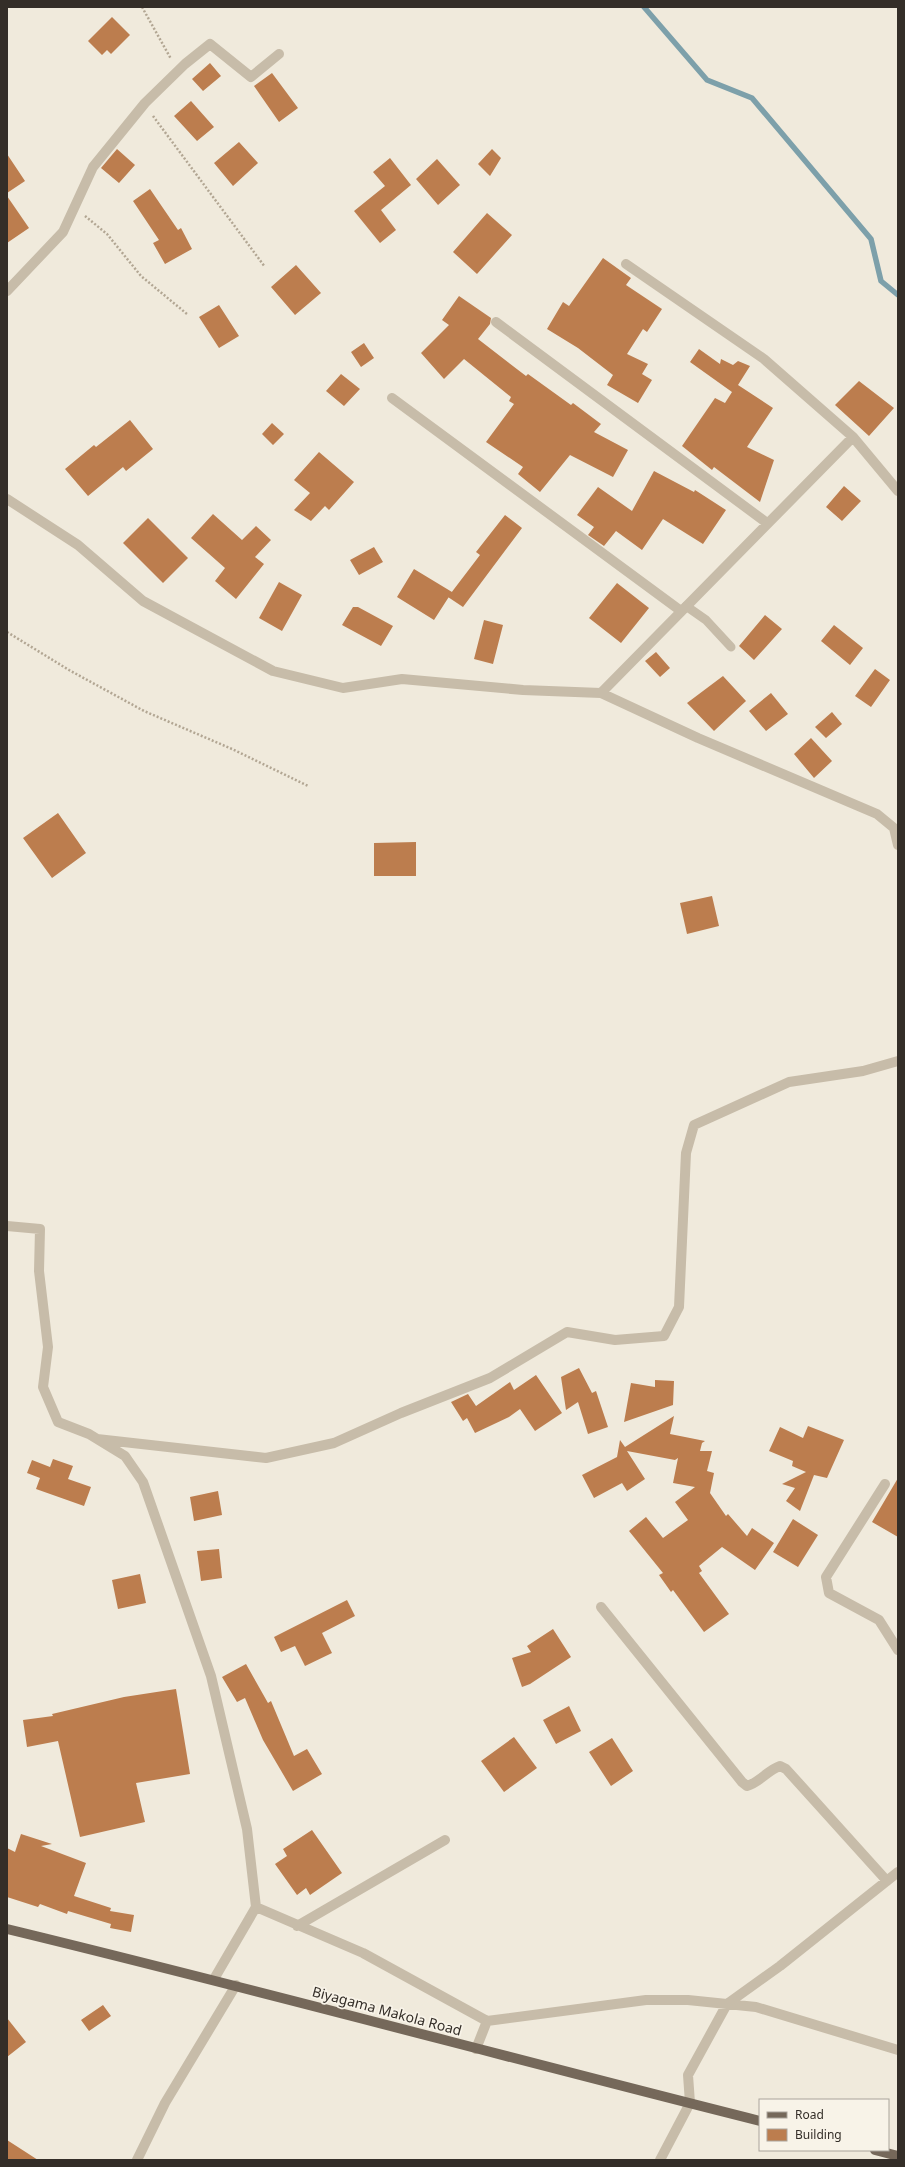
<svg xmlns="http://www.w3.org/2000/svg" width="905" height="2167" font-family="'Noto Sans',sans-serif">
	<style>
		.lines { fill: none; stroke-linecap: round; stroke-linejoin: round }
		.stream { stroke: #7da0aa; stroke-width: 5.5 }
		.building { fill: #bc7d4e }
		.path { stroke: #b2a693; stroke-width: 2.5; stroke-dasharray: 2 2; stroke-linecap: butt }
		.service { stroke: #c7bca9; stroke-width: 9 }
		.minor { stroke: #c7bca9; stroke-width: 10 }
		.primary { stroke: #75685a; stroke-width: 10 }
		.labels { text-anchor: middle; stroke-width: 3.5; stroke-linejoin: round; paint-order: stroke }
		.street-label { font-size: 14px; fill: #342e28; stroke: #f8f3e8 }
	</style>
	<rect width="100%" height="100%" fill="#f0eadc"/>
	<g class="lines">
		<!-- stream -->
		<path class="stream" d="M 644,7 L 707,80 L 752,98 L 871,239 L 881,281 L 898,295"/>
	</g>
	<!-- building -->
	<path class="building" d="M 112,17 L 130,35 L 111,54 L 107,50 L 102,55 L 88,41 Z
		M 210,63 L 221,76 L 203,91 L 192,79 Z
		M 272,73 L 298,108 L 279,122 L 254,86 Z
		M 191,101 L 214,127 L 197,141 L 174,116 Z
		M 239,142 L 258,163 L 233,186 L 214,163 Z
		M 117,149 L 135,165 L 119,183 L 101,168 Z
		M 492,149 L 501,158 L 490,176 L 478,164 Z
		M 7,154 L 25,181 L 7,193 Z
		M 390,158 L 411,185 L 381,210 L 396,230 L 380,243 L 354,211 L 385,186 L 373,172 Z
		M 437,159 L 460,185 L 438,205 L 416,179 Z
		M 150,189 L 178,230 L 181,228 L 192,249 L 165,264 L 153,243 L 159,240 L 133,201 Z
		M 7,196 L 29,228 L 7,243 Z
		M 487,213 L 512,235 L 477,274 L 453,252 Z
		M 603,258 L 631,278 L 626,285 L 662,309 L 647,332 L 643,329 L 627,354 L 648,364 L 642,374 L 652,380 L 638,403 L 607,385 L 613,375 L 578,348 L 547,329 L 563,302 L 569,306 Z
		M 296,265 L 321,293 L 295,315 L 271,287 Z
		M 459,296 L 491,318 L 490,324 L 478,339 L 526,376 L 528,374 L 571,405 L 573,403 L 601,424 L 594,432 L 628,450 L 613,477 L 570,455 L 540,492 L 518,474 L 523,467 L 486,442 L 514,404 L 509,401 L 511,397 L 464,359 L 444,379 L 421,353 L 449,325 L 442,320 Z
		M 219,305 L 239,336 L 219,348 L 199,317 Z
		M 364,343 L 374,358 L 361,367 L 351,352 Z
		M 699,349 L 720,364 L 721,359 L 733,365 L 738,361 L 750,366 L 738,385 L 773,408 L 747,447 L 774,460 L 760,502 L 714,467 L 712,470 L 682,446 L 715,398 L 725,403 L 732,392 L 690,362 Z
		M 341,374 L 360,389 L 344,406 L 326,391 Z
		M 859,381 L 894,408 L 869,436 L 835,405 Z
		M 130,420 L 153,449 L 126,471 L 123,467 L 88,496 L 65,469 L 94,445 L 96,447 Z
		M 272,423 L 284,434 L 273,445 L 262,434 Z
		M 319,452 L 354,482 L 329,510 L 325,506 L 311,521 L 294,510 L 310,493 L 294,480 Z
		M 654,471 L 694,492 L 695,490 L 726,510 L 703,544 L 663,519 L 642,550 L 616,531 L 604,546 L 588,535 L 594,527 L 577,515 L 598,487 L 632,511 Z
		M 844,486 L 861,501 L 842,521 L 826,507 Z
		M 213,514 L 242,540 L 256,526 L 271,540 L 255,557 L 264,564 L 236,599 L 215,581 L 225,568 L 191,538 Z
		M 505,515 L 522,528 L 463,607 L 448,597 L 480,555 L 476,552 Z
		M 148,518 L 188,558 L 163,583 L 123,543 Z
		M 374,547 L 383,562 L 359,575 L 350,560 Z
		M 414,569 L 452,592 L 434,620 L 397,597 Z
		M 279,582 L 302,595 L 282,631 L 259,618 Z
		M 617,583 L 649,608 L 621,643 L 589,618 Z
		M 353,607 L 358,607 L 393,626 L 381,646 L 342,625 Z
		M 765,615 L 782,629 L 754,660 L 739,646 Z
		M 484,620 L 503,625 L 493,664 L 474,659 Z
		M 834,625 L 863,648 L 850,665 L 821,641 Z
		M 656,652 L 670,668 L 660,677 L 645,661 Z
		M 875,669 L 890,680 L 871,707 L 855,696 Z
		M 723,676 L 746,701 L 714,731 L 687,703 Z
		M 771,693 L 788,714 L 766,731 L 749,711 Z
		M 832,712 L 842,724 L 826,738 L 815,727 Z
		M 811,738 L 832,761 L 814,778 L 794,754 Z
		M 58,813 L 86,853 L 52,878 L 23,838 Z
		M 416,842 L 416,876 L 374,876 L 374,843 Z
		M 712,896 L 719,926 L 687,934 L 680,903 Z
		M 579,1368 L 592,1393 L 596,1391 L 608,1427 L 588,1434 L 578,1402 L 566,1410 L 561,1377 Z
		M 536,1375 L 562,1413 L 535,1431 L 520,1409 L 509,1417 L 475,1433 L 467,1418 L 463,1421 L 451,1402 L 468,1394 L 476,1406 L 510,1382 L 514,1390 Z
		M 655,1380 L 674,1381 L 673,1405 L 624,1422 L 631,1383 L 655,1387 Z
		M 674,1416 L 670,1434 L 705,1441 L 702,1443 L 700,1451 L 712,1451 L 707,1471 L 714,1473 L 710,1493 L 726,1516 L 728,1514 L 747,1536 L 752,1528 L 774,1543 L 755,1570 L 722,1547 L 699,1566 L 702,1571 L 699,1573 L 729,1614 L 704,1632 L 673,1590 L 671,1592 L 659,1575 L 663,1573 L 629,1531 L 646,1517 L 663,1538 L 688,1520 L 675,1502 L 695,1487 L 673,1483 L 678,1458 L 675,1460 L 627,1451 L 645,1479 L 627,1491 L 622,1483 L 594,1498 L 582,1475 L 617,1457 L 620,1440 L 625,1447 Z
		M 808,1426 L 844,1440 L 827,1478 L 814,1475 L 800,1511 L 786,1501 L 795,1488 L 782,1484 L 806,1472 L 792,1466 L 793,1461 L 769,1451 L 780,1427 L 803,1438 Z
		M 53,1459 L 73,1466 L 68,1479 L 91,1487 L 84,1506 L 36,1489 L 40,1478 L 27,1473 L 32,1460 L 50,1467 Z
		M 898,1478 L 898,1537 L 872,1522 Z
		M 218,1491 L 222,1515 L 194,1521 L 190,1497 Z
		M 793,1519 L 818,1535 L 798,1567 L 773,1552 Z
		M 219,1549 L 222,1578 L 201,1581 L 197,1551 Z
		M 140,1574 L 146,1603 L 118,1609 L 112,1580 Z
		M 347,1600 L 355,1616 L 322,1633 L 332,1653 L 305,1666 L 295,1646 L 281,1652 L 274,1637 Z
		M 553,1629 L 571,1657 L 530,1684 L 522,1687 L 512,1658 L 531,1652 L 527,1646 Z
		M 246,1664 L 268,1703 L 271,1701 L 294,1756 L 307,1749 L 322,1774 L 293,1791 L 263,1740 L 245,1698 L 237,1702 L 222,1677 Z
		M 176,1689 L 190,1774 L 136,1783 L 145,1822 L 80,1837 L 58,1741 L 27,1747 L 23,1720 L 53,1716 L 52,1714 L 124,1697 Z
		M 569,1706 L 581,1731 L 556,1744 L 543,1720 Z
		M 514,1737 L 537,1768 L 504,1792 L 481,1761 Z
		M 612,1738 L 633,1771 L 611,1786 L 589,1752 Z
		M 312,1830 L 342,1873 L 310,1895 L 306,1888 L 297,1895 L 275,1864 L 287,1856 L 283,1849 Z
		M 21,1834 L 52,1844 L 41,1846 L 86,1863 L 74,1896 L 111,1908 L 110,1911 L 134,1915 L 131,1932 L 110,1928 L 111,1924 L 68,1911 L 67,1914 L 40,1904 L 38,1907 L 7,1897 L 7,1848 L 15,1852 Z
		M 103,2005 L 111,2016 L 89,2031 L 81,2020 Z
		M 7,2018 L 26,2042 L 7,2057 Z
		M 7,2140 L 38,2160 L 7,2160 Z"/>
	<g class="lines">
		<!-- path -->
		<path class="path" d="M 142,7 L 171,59
			M 153,116 L 265,267
			M 85,216 L 107,234 L 141,276 L 187,314
			M 7,632 L 69,670 L 144,711 L 232,749 L 308,786"/>
		<!-- service -->
		<path class="service" d="M 686,606 L 706,620 L 731,647"/>
		<!-- minor -->
		<path class="minor" d="M 626,264 L 764,359 L 853,437 L 898,491
			M 7,291 L 63,232 L 93,167 L 145,103 L 185,64 L 210,44 L 251,77 L 279,54
			M 496,322 L 767,523
			M 392,398 L 681,611
			M 7,499 L 78,545 L 143,601 L 273,671 L 343,688 L 402,679 L 523,690 L 601,693 L 853,437
			M 601,693 L 698,738 L 877,814 L 894,828 L 898,845
			M 7,1226 L 40,1229 L 39,1271 L 48,1347 L 43,1387 L 58,1422 L 89,1434 L 125,1456 L 143,1482 L 211,1676 L 247,1829 L 256,1907 L 214,1979
			M 97,1439 L 266,1458 L 334,1443 L 401,1413 L 490,1378 L 567,1332 L 615,1340 L 664,1336 L 679,1307 L 686,1153 L 694,1125 L 789,1082 L 863,1071 L 898,1061
			M 885,1484 L 826,1577 L 829,1593 L 879,1620 L 898,1650
			M 601,1607 L 742,1782 L 747,1786 C 760,1782 768,1770 780,1766 L 786,1769 L 887,1881
			M 256,1907 L 363,1953 L 487,2021 L 476,2049
			M 297,1926 L 445,1840
			M 487,2021 L 646,2000 L 688,2000 L 756,2007 L 898,2050
			M 137,2160 L 165,2103 L 236,1985
			M 660,2160 L 690,2103 L 688,2075 L 727,2004 L 780,1966 L 898,1872"/>
		<!-- primary -->
		<path class="primary" d="M 7,1929 C 259,1990 509,2058 760,2121
			M 875,2150 L 898,2156"/>
	</g>
	<g class="labels">
		<!-- street labels -->
		<g class="street-label">
			<text transform="translate(387 2011) rotate(15)" y="5">Biyagama Makola Road</text>
		</g>
	</g>
	<!-- border -->
	<rect width="905" height="2167" fill="none" stroke="#342e28" stroke-width="16"/>
	<!-- legend -->
	<rect x="759" y="2099" width="130" height="52" fill="#f8f3e8" stroke="#aaa49b"/>
	<rect x="767" y="2112" width="20" height="6" fill="#75685a" stroke="#aaa49b"/>
	<text x="795" y="2119" font-size="12" fill="#342e28">Road</text>
	<rect x="767" y="2129" width="20" height="12" fill="#bc7d4e" stroke="#aaa49b"/>
	<text x="795" y="2139" font-size="12" fill="#342e28">Building</text>
</svg>
